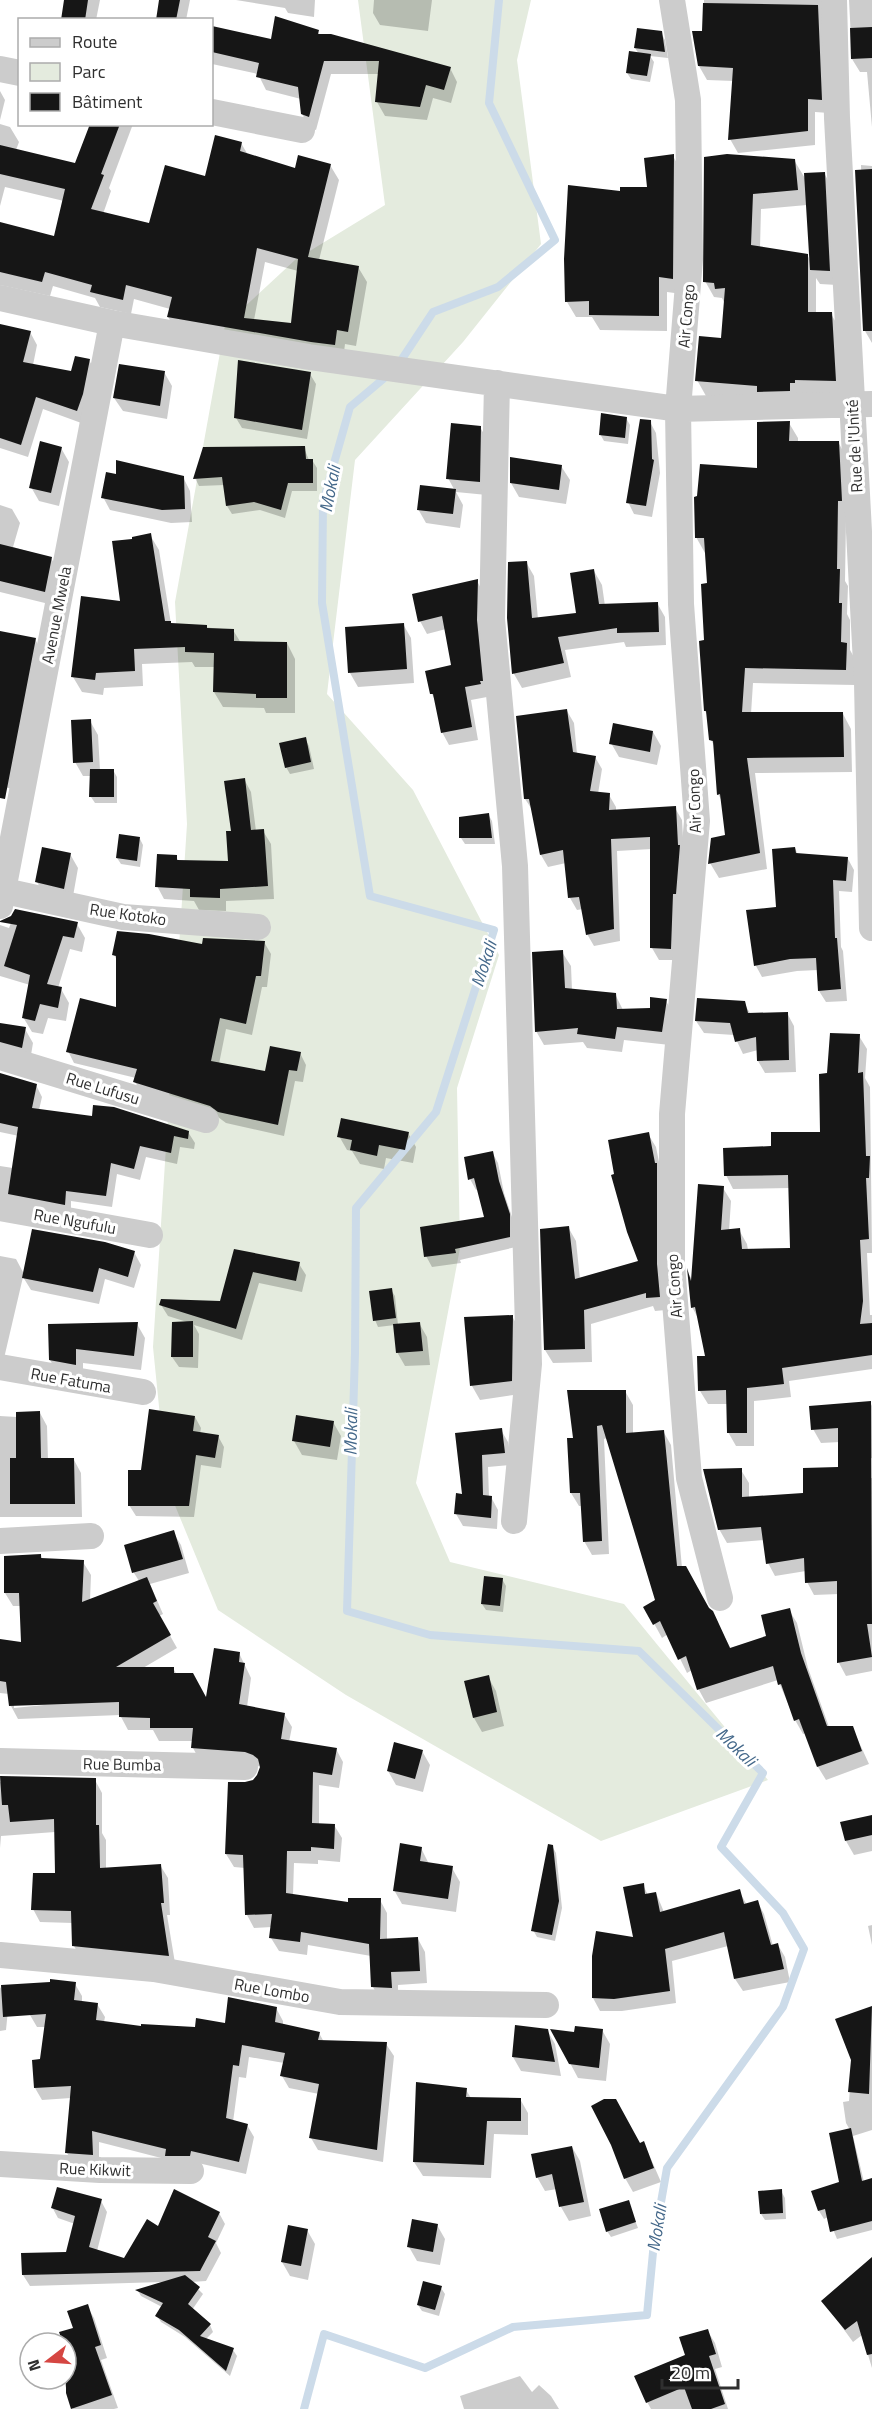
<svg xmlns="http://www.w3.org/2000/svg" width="872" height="2409" font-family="'Titillium Web',sans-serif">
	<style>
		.green { fill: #e4ebde }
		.shadow { fill: #0003; fill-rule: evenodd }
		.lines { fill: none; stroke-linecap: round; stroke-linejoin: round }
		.stream { stroke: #ccdbe9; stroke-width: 8 }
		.building { fill: #161616; fill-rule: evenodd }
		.minor { stroke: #ccc; stroke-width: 26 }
		.labels { text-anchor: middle; stroke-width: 6; stroke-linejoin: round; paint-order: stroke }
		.street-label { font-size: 16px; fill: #2f2f2f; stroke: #fff }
		.water-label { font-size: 18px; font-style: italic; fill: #44688a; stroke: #fff }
	</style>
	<rect width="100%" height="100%" fill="#fff"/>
	<!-- green -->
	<path class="green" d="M 358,0 L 531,0 L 517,60 L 541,244 L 463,342 L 355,460 L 327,694 L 413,790 L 499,955 L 457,1088 L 460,1248 L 416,1483 L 450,1562 L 624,1604 L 768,1780 L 601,1841 L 346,1695 L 218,1610 L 167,1486 L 153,1347 L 187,824 L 175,602 L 225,325 L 295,260 L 385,205 Z"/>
	<!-- shadow -->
	<path class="shadow" d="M 66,0 L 100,0 L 96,20 L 62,20 Z
		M 161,0 L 190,0 L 186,20 L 157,20 Z
		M 236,0 L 315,0 L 314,17 L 288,13 L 285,8 Z
		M 374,0 L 432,0 L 428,31 L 380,25 L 373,13 Z
		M 704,0 L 836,0 L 829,113 L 815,112 L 815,145 L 738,153 L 730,139 L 734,81 L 707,80 L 699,66 L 704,33 Z
		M 849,0 L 872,0 L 872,127 L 867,72 L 860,72 L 852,59 Z
		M 212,27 L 272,40 L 318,32 L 320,35 L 450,68 L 457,82 L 451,103 L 433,98 L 427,120 L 385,116 L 377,102 L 379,74 L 331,74 L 316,130 L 310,128 L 302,114 L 301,99 L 266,90 L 258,74 L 212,64 Z
		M 661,33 L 665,40 L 668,58 L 650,56 L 654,62 L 650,82 L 631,79 L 627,73 L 639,54 L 635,48 Z
		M 0,91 L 5,100 L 0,120 Z
		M 0,124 L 10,127 L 19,142 L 16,150 L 76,165 L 92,124 L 133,124 L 109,188 L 111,191 L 103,214 L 150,224 L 206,177 L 241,143 L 248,155 L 296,170 L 330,165 L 339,180 L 319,260 L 358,267 L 367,282 L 356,346 L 345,344 L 343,360 L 177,332 L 168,317 L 170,309 L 134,299 L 131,314 L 100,307 L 95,298 L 53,286 L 50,296 L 0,285 L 0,224 L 55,237 L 64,201 L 5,187 L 0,206 ZM 265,262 L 298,271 L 292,325 L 254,320 Z
		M 673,156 L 682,172 L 682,294 L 667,292 L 667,331 L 600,330 L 592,317 L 576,317 L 567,302 L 621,193 L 648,189 Z
		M 705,158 L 794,160 L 806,180 L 824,173 L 832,187 L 837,285 L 820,284 L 816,278 L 816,314 L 831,314 L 840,329 L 844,396 L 706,396 L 697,380 L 722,340 L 725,304 L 722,298 L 714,297 L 705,281 ZM 807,205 L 811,261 L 807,255 L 760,248 L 761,209 Z
		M 861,165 L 872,166 L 872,343 L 865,331 Z
		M 0,325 L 30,332 L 37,345 L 33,365 L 72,372 L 89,360 L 96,373 L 84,424 L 43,409 L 28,457 L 0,448 Z
		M 164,372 L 172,386 L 167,419 L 123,411 L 114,398 Z
		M 310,374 L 316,384 L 307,439 L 242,428 L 236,418 Z
		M 626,418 L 630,425 L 628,444 L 604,441 L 600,434 Z
		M 650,422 L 656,433 L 660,473 L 652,517 L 634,514 L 628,502 Z
		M 789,423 L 798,438 L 798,442 L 838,442 L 847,458 L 845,581 L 848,586 L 847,614 L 850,620 L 850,650 L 855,659 L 855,685 L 753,683 L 751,714 L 843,714 L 851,729 L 852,772 L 755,773 L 767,869 L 719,878 L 710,863 L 726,836 L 722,801 L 718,794 L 715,747 L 711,740 L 708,716 L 705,711 L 705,642 L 709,585 L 705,553 L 696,537 L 758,470 Z
		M 480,427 L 488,441 L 487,495 L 456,492 L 463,505 L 460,528 L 426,523 L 418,509 L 455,491 L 448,478 Z
		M 61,448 L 69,462 L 59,506 L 39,501 L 31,487 Z
		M 304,448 L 309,460 L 312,460 L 317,468 L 317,491 L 292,491 L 285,518 L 260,510 L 232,514 L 227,506 L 225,485 L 199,486 L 195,478 Z
		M 561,466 L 570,480 L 566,504 L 519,497 L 511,483 Z
		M 118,476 L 183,477 L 190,491 L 192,522 L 171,523 L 110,510 L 103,497 Z
		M 0,505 L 12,509 L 20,523 L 13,547 L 51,558 L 59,572 L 53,605 L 0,592 Z
		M 150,535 L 159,550 L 171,624 L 233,630 L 241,643 L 287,643 L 295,659 L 295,713 L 266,713 L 264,708 L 223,707 L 214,692 L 215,667 L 195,667 L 192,662 L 142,664 L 143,686 L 104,688 L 103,695 L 82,692 L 73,677 L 121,603 L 134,540 Z
		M 526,562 L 534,576 L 538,619 L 577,614 L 594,571 L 602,585 L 605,606 L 657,603 L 665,617 L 666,645 L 626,647 L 624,642 L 565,650 L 571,677 L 522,688 L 514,674 L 509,618 Z
		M 477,581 L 484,594 L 487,697 L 471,700 L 478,740 L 449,745 L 442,732 L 436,702 L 432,694 L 453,667 L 446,629 L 427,634 L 420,621 Z
		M 403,624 L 411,638 L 414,683 L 358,687 L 350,673 L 347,628 Z
		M 0,632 L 35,639 L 43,654 L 17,790 L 0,786 Z
		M 567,711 L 574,723 L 577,754 L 595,757 L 602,769 L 598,794 L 609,795 L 616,807 L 616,811 L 675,808 L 682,820 L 684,855 L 677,960 L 659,960 L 652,948 L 652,849 L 617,851 L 620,941 L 594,946 L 587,934 L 583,909 L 577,910 L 570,898 L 566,863 L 548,867 L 541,855 L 533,811 L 525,799 Z
		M 90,721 L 98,735 L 100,770 L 113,770 L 117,777 L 117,803 L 95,803 L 91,797 L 91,776 L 83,776 L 75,762 Z
		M 653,732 L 661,746 L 657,765 L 619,757 L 611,743 Z
		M 305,739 L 309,746 L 314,769 L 290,774 L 286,767 Z
		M 244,779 L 251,792 L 256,831 L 263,831 L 271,844 L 274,899 L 226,901 L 226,911 L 199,910 L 194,901 L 164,899 L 157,886 L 176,857 L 179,861 L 229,862 L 232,832 Z
		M 488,814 L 492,821 L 495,844 L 465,844 L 461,838 Z
		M 140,839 L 143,845 L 140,867 L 121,864 L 117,858 Z
		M 795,848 L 798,855 L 848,859 L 854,870 L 852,892 L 839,891 L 841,947 L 843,951 L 847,1001 L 826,1002 L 819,991 L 818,970 L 797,971 L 762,977 L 756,966 L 778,908 Z
		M 70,854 L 78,868 L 72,902 L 45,896 L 37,882 Z
		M 16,910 L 77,924 L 85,938 L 82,952 L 70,949 L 58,988 L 61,989 L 69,1003 L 66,1021 L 48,1018 L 43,1034 L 32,1032 L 23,1017 L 30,985 L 0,976 L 0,925 L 9,928 Z
		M 264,942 L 271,954 L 267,987 L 262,987 L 252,1035 L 226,1029 L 219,1064 L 266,1073 L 300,1053 L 306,1065 L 303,1082 L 295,1081 L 284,1136 L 226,1123 L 218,1117 L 142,1094 L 135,1082 L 136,1078 L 74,1063 L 68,1051 L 118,1009 L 117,960 L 114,955 Z
		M 562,952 L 571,966 L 572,990 L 615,994 L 623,1010 L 652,1010 L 666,1001 L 674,1015 L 670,1045 L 624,1040 L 622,1052 L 587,1048 L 583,1042 L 544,1045 L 536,1031 Z
		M 744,1003 L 751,1015 L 787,1013 L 794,1026 L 796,1072 L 765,1073 L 758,1061 L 758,1050 L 743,1054 L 734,1035 L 704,1033 L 696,1021 Z
		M 0,1024 L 25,1029 L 33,1043 L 30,1061 L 0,1060 L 0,1042 L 4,1039 L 0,1039 Z
		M 859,1036 L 867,1049 L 865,1078 L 870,1087 L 872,1253 L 867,1253 L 870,1315 L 872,1315 L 872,1369 L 789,1381 L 791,1397 L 754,1401 L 754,1446 L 736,1446 L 728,1432 L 728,1404 L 708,1404 L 700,1391 L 707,1357 L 699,1320 L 692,1307 L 689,1275 L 693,1280 L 723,1188 L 731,1201 L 729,1231 L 739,1230 L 747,1244 L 748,1250 L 791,1249 L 790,1188 L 733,1189 L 726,1175 L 772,1148 L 822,1134 L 829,1075 Z
		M 0,1074 L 36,1085 L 42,1097 L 39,1110 L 188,1132 L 195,1143 L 194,1149 L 180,1147 L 177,1164 L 146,1157 L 140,1180 L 117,1174 L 112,1207 L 71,1201 L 71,1215 L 0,1206 L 0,1166 L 13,1168 L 19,1136 L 0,1132 Z
		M 408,1133 L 416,1147 L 413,1163 L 386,1158 L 384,1169 L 360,1164 L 352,1151 L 347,1150 L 339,1136 Z
		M 648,1134 L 656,1147 L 661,1172 L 666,1310 L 655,1311 L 653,1306 L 591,1324 L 592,1362 L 553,1363 L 545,1350 L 568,1227 L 576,1241 L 580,1279 L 640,1262 Z
		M 492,1152 L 498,1163 L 504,1193 L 515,1226 L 516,1247 L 460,1260 L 461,1263 L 432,1267 L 426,1256 L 486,1218 L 478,1189 L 476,1190 L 470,1179 Z
		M 235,1251 L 299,1264 L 306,1275 L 302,1292 L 259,1283 L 242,1340 L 194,1325 L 199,1334 L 198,1368 L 179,1367 L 172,1357 L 187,1322 L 168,1316 L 161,1305 L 221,1303 Z
		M 134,1252 L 141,1265 L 134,1288 L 105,1279 L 99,1304 L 31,1290 L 23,1277 L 2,1367 L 0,1369 L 0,1256 L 16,1259 L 24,1274 Z
		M 391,1290 L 395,1296 L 398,1325 L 419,1323 L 427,1337 L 430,1365 L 405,1366 L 397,1352 L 395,1325 L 378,1327 L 375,1320 Z
		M 512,1316 L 520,1330 L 520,1394 L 480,1400 L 472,1386 L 465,1319 Z
		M 137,1324 L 145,1338 L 141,1370 L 83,1363 L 83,1378 L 58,1374 L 50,1360 L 50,1325 Z
		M 625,1391 L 633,1405 L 633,1434 L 663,1431 L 671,1445 L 682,1568 L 712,1612 L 731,1649 L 768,1637 L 789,1610 L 797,1623 L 808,1668 L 829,1727 L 852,1727 L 869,1764 L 826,1780 L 818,1767 L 806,1733 L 803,1734 L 795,1720 L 778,1680 L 706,1703 L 699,1690 L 692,1670 L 687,1673 L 668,1634 L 662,1638 L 645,1607 L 657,1600 L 607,1438 L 604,1439 L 609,1554 L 592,1555 L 584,1541 L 582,1506 L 579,1506 L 571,1493 L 574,1439 Z
		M 870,1402 L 872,1406 L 872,1458 L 848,1464 L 840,1442 L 821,1443 L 813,1429 Z
		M 40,1413 L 47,1426 L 48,1460 L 74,1460 L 81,1473 L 82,1517 L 0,1517 L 0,1416 L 17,1417 Z
		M 195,1417 L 201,1428 L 200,1434 L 218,1436 L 224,1447 L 221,1468 L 201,1465 L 194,1517 L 136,1516 L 129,1505 L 142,1472 Z
		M 333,1422 L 341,1436 L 337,1460 L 302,1455 L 294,1441 Z
		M 501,1430 L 508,1442 L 511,1465 L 488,1467 L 489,1497 L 491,1497 L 498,1510 L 497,1529 L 463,1526 L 456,1514 L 464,1495 L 457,1434 Z
		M 741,1470 L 749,1483 L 749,1498 L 805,1495 L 805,1489 L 872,1478 L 872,1671 L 846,1676 L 839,1663 L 839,1594 L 814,1595 L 807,1582 L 806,1571 L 775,1576 L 768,1563 L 764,1540 L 727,1543 L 719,1529 Z
		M 173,1532 L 181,1545 L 189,1573 L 150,1584 L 163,1614 L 159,1616 L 177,1648 L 143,1668 L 173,1668 L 177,1675 L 207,1701 L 239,1653 L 251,1678 L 247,1707 L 284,1714 L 292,1727 L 289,1742 L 336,1749 L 343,1762 L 339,1788 L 319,1785 L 319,1824 L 334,1825 L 342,1838 L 340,1862 L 318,1860 L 318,1864 L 294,1863 L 293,1895 L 350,1904 L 380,1900 L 387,1913 L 387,1940 L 418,1939 L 425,1952 L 427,1983 L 398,1985 L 398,2000 L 380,2000 L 373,1987 L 371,1956 L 308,1945 L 307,1955 L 279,1951 L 271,1938 L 272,1927 L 254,1928 L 247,1915 L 245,1868 L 234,1867 L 226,1854 L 245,1783 L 253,1781 L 259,1776 L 261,1767 L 254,1765 L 200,1761 L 193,1748 L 193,1741 L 159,1741 L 153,1730 L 128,1730 L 120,1715 L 18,1719 L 11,1706 L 9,1694 L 0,1693 L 0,1641 L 23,1643 L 21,1606 L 13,1606 L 5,1593 L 41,1555 L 43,1560 L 83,1562 L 91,1575 L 90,1601 L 139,1581 L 134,1573 L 126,1546 ZM 14,1704 L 44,1705 L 14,1708 Z
		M 502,1579 L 506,1586 L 503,1612 L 486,1610 L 482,1604 Z
		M 488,1677 L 496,1691 L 504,1726 L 482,1732 L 474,1718 Z
		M 422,1751 L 430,1765 L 423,1792 L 396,1785 L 388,1771 Z
		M 95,1780 L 102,1793 L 102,1833 L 106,1840 L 106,1869 L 160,1865 L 168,1878 L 170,1915 L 167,1915 L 176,1969 L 81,1959 L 74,1946 L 73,1923 L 40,1922 L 33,1909 L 56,1875 L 55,1832 L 1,1836 L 0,1848 L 0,1782 Z
		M 872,1817 L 872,1851 L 854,1855 L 846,1841 Z
		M 552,1846 L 556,1853 L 562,1908 L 555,1941 L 537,1937 L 533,1930 Z
		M 421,1848 L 429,1864 L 452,1868 L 460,1882 L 456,1912 L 402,1904 L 394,1890 Z
		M 643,1885 L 648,1895 L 656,1893 L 664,1912 L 739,1891 L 747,1905 L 757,1901 L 764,1914 L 773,1946 L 778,1945 L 785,1957 L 790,1982 L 743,1991 L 735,1979 L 728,1946 L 672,1961 L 676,2003 L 622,2011 L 600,2011 L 593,1998 L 635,1939 Z
		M 872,1925 L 872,1945 L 868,1926 Z
		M 75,1984 L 82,1996 L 82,2002 L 97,2004 L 105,2017 L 104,2022 L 142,2028 L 196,2028 L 226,2024 L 276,2008 L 283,2021 L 283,2025 L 319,2033 L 324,2042 L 386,2044 L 394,2056 L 383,2162 L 318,2150 L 311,2138 L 319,2094 L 289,2088 L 282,2076 L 284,2063 L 249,2057 L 246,2078 L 239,2077 L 233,2122 L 247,2125 L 254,2137 L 246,2174 L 198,2163 L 169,2160 L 99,2142 L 99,2166 L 74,2165 L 67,2153 L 71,2098 L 42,2100 L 35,2088 L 42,2061 L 46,2027 L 37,2027 L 30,2015 Z
		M 0,1987 L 9,2000 L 6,2030 L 0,2031 Z
		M 870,2008 L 872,2012 L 872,2130 L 853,2136 L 864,2182 L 872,2180 L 872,2230 L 837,2239 L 828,2217 L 824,2219 L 819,2211 L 841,2184 L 850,2130 L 846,2123 L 843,2102 L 849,2101 L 852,2060 Z
		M 547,2030 L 555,2044 L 561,2076 L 521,2071 L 513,2057 Z
		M 602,2030 L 610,2044 L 606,2081 L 578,2078 L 570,2063 L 576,2033 Z
		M 466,2090 L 471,2098 L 520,2099 L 528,2113 L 528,2135 L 494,2134 L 491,2178 L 423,2176 L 414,2162 Z
		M 644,2143 L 661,2182 L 633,2192 L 625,2178 L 640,2145 Z
		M 572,2147 L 580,2161 L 591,2216 L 569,2221 L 561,2207 L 557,2189 L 545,2191 L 537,2177 Z
		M 781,2191 L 785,2198 L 786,2219 L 765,2220 L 761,2214 Z
		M 101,2201 L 107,2212 L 97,2251 L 125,2260 L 159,2229 L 219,2213 L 225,2224 L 216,2243 L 221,2253 L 206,2281 L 191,2282 L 203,2294 L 192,2310 L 210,2325 L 213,2332 L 206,2339 L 233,2350 L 237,2356 L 230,2376 L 185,2337 L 161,2322 L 157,2316 L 162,2307 L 141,2296 L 138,2291 L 162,2282 L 30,2286 L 23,2275 L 23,2255 L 67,2254 L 75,2224 L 58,2218 L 52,2207 Z
		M 628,2202 L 638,2228 L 611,2237 L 607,2231 Z
		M 437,2225 L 445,2239 L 440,2265 L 417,2261 L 409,2247 Z
		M 307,2230 L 315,2244 L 308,2280 L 290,2276 L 282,2262 Z
		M 872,2259 L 872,2368 L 862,2335 L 853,2342 L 823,2301 Z
		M 441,2288 L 445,2294 L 439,2316 L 422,2311 L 418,2305 Z
		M 87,2306 L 94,2318 L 107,2358 L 101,2360 L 118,2408 L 114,2409 L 73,2409 L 63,2379 L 66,2379 L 65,2343 Z
		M 707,2330 L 715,2343 L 722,2367 L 715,2369 L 728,2409 L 651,2409 L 646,2400 Z
		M 520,2376 L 532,2392 L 539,2385 L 551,2396 L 559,2409 L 464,2409 L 460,2396 Z"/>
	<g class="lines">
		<!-- stream -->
		<path class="stream" d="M 398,365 L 433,312 L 498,287 L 555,240 L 489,103 L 499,0
			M 304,2409 L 324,2334 L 425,2368 L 513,2327 L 647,2315 L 654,2242 L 667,2168 L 783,2007 L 804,1949 L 783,1913 L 721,1847 L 763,1773 L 639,1651 L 430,1635 L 347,1611 L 355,1353 L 356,1208 L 436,1112 L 494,930 L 370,896 L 322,603 L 323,502 L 350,407 L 388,375"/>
	</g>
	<!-- building -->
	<path class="building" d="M 64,0 L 88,0 L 85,20 L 61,20 Z
		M 159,0 L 180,0 L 176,20 L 156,20 Z
		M 703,3 L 818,5 L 822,100 L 808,99 L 808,131 L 728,140 L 733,68 L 698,66 L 692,31 L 702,31 Z
		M 275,16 L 319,30 L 318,34 L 331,34 L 451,67 L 444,90 L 426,85 L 420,107 L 375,102 L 379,61 L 324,61 L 309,117 L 301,114 L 298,87 L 256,77 L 259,63 L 212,52 L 212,26 L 271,39 Z
		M 872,27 L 872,58 L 851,59 L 850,28 Z
		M 637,28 L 662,31 L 665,52 L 634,48 Z
		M 629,51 L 651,54 L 647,76 L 626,73 Z
		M 90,124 L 120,124 L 101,174 L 104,175 L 91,209 L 149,223 L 165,165 L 205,176 L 215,135 L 242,142 L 240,151 L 295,168 L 298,155 L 331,164 L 308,257 L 359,266 L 348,332 L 337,330 L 335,345 L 311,342 L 167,317 L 172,297 L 126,285 L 123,300 L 90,292 L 92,285 L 45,272 L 42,282 L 0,272 L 0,222 L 54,236 L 65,189 L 0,174 L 0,145 L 75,163 ZM 257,248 L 298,259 L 291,323 L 244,318 Z
		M 674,154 L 673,279 L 659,277 L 659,316 L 589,315 L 589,301 L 565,302 L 564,259 L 568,185 L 620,191 L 620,187 L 647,187 L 644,158 Z
		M 727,154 L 795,159 L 798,190 L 753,194 L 751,245 L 808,254 L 808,312 L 832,312 L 836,381 L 795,380 L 795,383 L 790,383 L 790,391 L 757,392 L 757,386 L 695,381 L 699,336 L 721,338 L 725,288 L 715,289 L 714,283 L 703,282 L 704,157 Z
		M 872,169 L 872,331 L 863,331 L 855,170 Z
		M 825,172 L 830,271 L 810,270 L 804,173 Z
		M 0,324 L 31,331 L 23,362 L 71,371 L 75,356 L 90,359 L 83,394 L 77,411 L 36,397 L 21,445 L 0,438 Z
		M 238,360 L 311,372 L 302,430 L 234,418 Z
		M 119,364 L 165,371 L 160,406 L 113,398 Z
		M 601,413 L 627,417 L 625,438 L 599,435 Z
		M 640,419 L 651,420 L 652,459 L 654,460 L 646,506 L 626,503 Z
		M 790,421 L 789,441 L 839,441 L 842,501 L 838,501 L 837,569 L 840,569 L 839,603 L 842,603 L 841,642 L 847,643 L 846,670 L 745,668 L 742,712 L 843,712 L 844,757 L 747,758 L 760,853 L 708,864 L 711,838 L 725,835 L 720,794 L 717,795 L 713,741 L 709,740 L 706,711 L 704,711 L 699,641 L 704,640 L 701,584 L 707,583 L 704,538 L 695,538 L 694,497 L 697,496 L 700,464 L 757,468 L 757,422 Z
		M 451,423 L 481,426 L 480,482 L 446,479 Z
		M 40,441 L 62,447 L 51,493 L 29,488 Z
		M 305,446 L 306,459 L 313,459 L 313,483 L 288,483 L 281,510 L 254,502 L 226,506 L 222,477 L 193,479 L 203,447 Z
		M 510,457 L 562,465 L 559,490 L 510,483 Z
		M 116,460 L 184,476 L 185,509 L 162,510 L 101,498 L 106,472 L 116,474 Z
		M 420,485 L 456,489 L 453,514 L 417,510 Z
		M 151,533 L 165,621 L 171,621 L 171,623 L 207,625 L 207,628 L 234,629 L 234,641 L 287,642 L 287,698 L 256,698 L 256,694 L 213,692 L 214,653 L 185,652 L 185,647 L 134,649 L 135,671 L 96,673 L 95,680 L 71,677 L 81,596 L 120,601 L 112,541 L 132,539 L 132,537 Z
		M 0,544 L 52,557 L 45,592 L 0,581 Z
		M 527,561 L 532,618 L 576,613 L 570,573 L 594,569 L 599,604 L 658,602 L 659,632 L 617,633 L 617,628 L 558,637 L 564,663 L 512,674 L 507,618 L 508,562 Z
		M 478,579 L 477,620 L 483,681 L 480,681 L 481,684 L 465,687 L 472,727 L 441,733 L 433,694 L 430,694 L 425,671 L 451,665 L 442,616 L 418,622 L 412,594 Z
		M 404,623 L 407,669 L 348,673 L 345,627 Z
		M 0,631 L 36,638 L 5,799 L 0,798 Z
		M 567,709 L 573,752 L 596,756 L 590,791 L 610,793 L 609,810 L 676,806 L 678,845 L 680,845 L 676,894 L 673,894 L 671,949 L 650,948 L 650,837 L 611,839 L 614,929 L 586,935 L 579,897 L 568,898 L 563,850 L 540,855 L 529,799 L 524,799 L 516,716 Z
		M 91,719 L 93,762 L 73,763 L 71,720 Z
		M 613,723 L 653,731 L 650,752 L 609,744 Z
		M 306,737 L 311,762 L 285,768 L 279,743 Z
		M 90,769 L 114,769 L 114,797 L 89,797 Z
		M 245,778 L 251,830 L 264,829 L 268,886 L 220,889 L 220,898 L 190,897 L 190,889 L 155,887 L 157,854 L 177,855 L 177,860 L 228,861 L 226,831 L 231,831 L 224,781 Z
		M 489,813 L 492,838 L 459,838 L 459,817 Z
		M 119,834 L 140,837 L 137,861 L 116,858 Z
		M 42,847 L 71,853 L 64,889 L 35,882 Z
		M 795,847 L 796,853 L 848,857 L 846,881 L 833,880 L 835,938 L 837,938 L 841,989 L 818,991 L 816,958 L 790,959 L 754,966 L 746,910 L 776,907 L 772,849 Z
		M 15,909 L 78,922 L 74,938 L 63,936 L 47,984 L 62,987 L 58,1008 L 40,1004 L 35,1021 L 22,1018 L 30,975 L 4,966 L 17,925 L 0,922 L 0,921 L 11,916 Z
		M 117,931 L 149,934 L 202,944 L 203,938 L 265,941 L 261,976 L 256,976 L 246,1024 L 220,1018 L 211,1061 L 265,1071 L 270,1046 L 301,1052 L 297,1071 L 289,1070 L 278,1125 L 218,1112 L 210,1106 L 133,1082 L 137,1069 L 66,1052 L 80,998 L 116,1007 L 116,956 L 112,955 Z
		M 563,950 L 565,988 L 616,993 L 617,1009 L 650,1008 L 650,997 L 667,999 L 662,1032 L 617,1027 L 615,1039 L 577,1034 L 578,1028 L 535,1032 L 532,952 Z
		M 697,998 L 745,1001 L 748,1013 L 788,1012 L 789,1060 L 757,1061 L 756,1037 L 735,1042 L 730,1023 L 695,1021 Z
		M 0,1023 L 26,1027 L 22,1048 L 0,1042 Z
		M 830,1033 L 860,1034 L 858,1073 L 863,1072 L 866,1156 L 870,1156 L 869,1178 L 866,1178 L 869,1239 L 860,1240 L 863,1301 L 860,1324 L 872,1323 L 872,1355 L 782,1368 L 784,1384 L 747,1388 L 747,1433 L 727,1433 L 726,1390 L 698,1391 L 697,1356 L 705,1356 L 695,1307 L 691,1308 L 687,1268 L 691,1281 L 698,1184 L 724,1186 L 721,1230 L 740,1228 L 742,1249 L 790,1248 L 788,1175 L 724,1176 L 723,1148 L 771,1146 L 771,1132 L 820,1132 L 819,1074 L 827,1073 Z
		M 0,1073 L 37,1084 L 32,1108 L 92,1116 L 93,1105 L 114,1107 L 189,1131 L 188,1139 L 174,1136 L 171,1153 L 140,1146 L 134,1169 L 111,1163 L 106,1196 L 66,1191 L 65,1205 L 8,1194 L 18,1127 L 0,1123 Z
		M 341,1118 L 409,1132 L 405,1150 L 379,1145 L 377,1156 L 350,1150 L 352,1140 L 337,1137 Z
		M 649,1132 L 655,1163 L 657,1163 L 657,1264 L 660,1297 L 646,1298 L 646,1293 L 584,1310 L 585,1349 L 544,1350 L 540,1229 L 569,1226 L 575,1279 L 638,1261 L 627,1232 L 611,1175 L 614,1174 L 608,1140 Z
		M 493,1151 L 499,1181 L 510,1214 L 510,1237 L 455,1249 L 456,1253 L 424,1257 L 420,1227 L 484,1217 L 474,1178 L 468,1180 L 464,1157 Z
		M 32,1229 L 105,1242 L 135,1251 L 128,1277 L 99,1268 L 93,1292 L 22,1278 Z
		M 234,1249 L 300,1262 L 296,1281 L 253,1272 L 236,1329 L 159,1305 L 161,1299 L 220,1301 Z
		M 392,1288 L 396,1318 L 373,1321 L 369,1291 Z
		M 513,1315 L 512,1381 L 470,1386 L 464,1317 Z
		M 193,1321 L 193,1357 L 171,1357 L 172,1322 Z
		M 138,1322 L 134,1356 L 76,1349 L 76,1365 L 49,1360 L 48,1324 Z
		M 420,1322 L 423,1351 L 396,1353 L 393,1324 Z
		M 567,1390 L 626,1390 L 626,1433 L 664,1430 L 677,1566 L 686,1566 L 709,1608 L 713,1611 L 730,1648 L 766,1636 L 761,1615 L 790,1608 L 801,1653 L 827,1726 L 853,1726 L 862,1751 L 817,1767 L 799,1719 L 794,1721 L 781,1684 L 778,1685 L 773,1666 L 697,1690 L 686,1656 L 678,1660 L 660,1621 L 653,1625 L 643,1607 L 655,1600 L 602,1425 L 597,1426 L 602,1541 L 583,1542 L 580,1493 L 570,1493 L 567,1438 L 573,1438 Z
		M 871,1401 L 872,1624 L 867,1624 L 872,1657 L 837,1663 L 837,1581 L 805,1583 L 804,1558 L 766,1564 L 761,1527 L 718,1530 L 703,1469 L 742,1468 L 742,1497 L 803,1493 L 803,1468 L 838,1467 L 838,1428 L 811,1430 L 809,1406 Z
		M 149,1409 L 195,1416 L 193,1431 L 219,1435 L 215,1458 L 196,1455 L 189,1506 L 128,1506 L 128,1470 L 141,1470 Z
		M 40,1411 L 41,1458 L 74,1458 L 75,1504 L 10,1504 L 10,1458 L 16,1458 L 16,1412 Z
		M 296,1415 L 334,1421 L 330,1447 L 292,1441 Z
		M 502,1428 L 505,1453 L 482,1455 L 483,1495 L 492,1496 L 491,1518 L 454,1514 L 456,1493 L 462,1494 L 455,1433 Z
		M 174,1530 L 183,1559 L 132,1573 L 124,1545 Z
		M 41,1554 L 41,1558 L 84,1560 L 82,1602 L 147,1577 L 157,1601 L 153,1603 L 171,1635 L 116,1667 L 174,1667 L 174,1673 L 193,1673 L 206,1697 L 214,1648 L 240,1652 L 239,1662 L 245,1663 L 239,1704 L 285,1713 L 281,1739 L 337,1748 L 332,1775 L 313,1772 L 312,1823 L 335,1824 L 334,1849 L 311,1847 L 311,1851 L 287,1851 L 286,1893 L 348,1902 L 348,1898 L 381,1898 L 380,1939 L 418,1937 L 420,1971 L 391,1972 L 392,1988 L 371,1987 L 369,1944 L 301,1932 L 300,1942 L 269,1938 L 272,1914 L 245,1915 L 243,1855 L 225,1854 L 228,1782 L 245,1782 L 253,1780 L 257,1775 L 260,1767 L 258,1759 L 253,1755 L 245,1752 L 191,1748 L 193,1728 L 150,1728 L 150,1718 L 119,1717 L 119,1702 L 9,1706 L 6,1682 L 0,1681 L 0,1639 L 21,1642 L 19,1593 L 4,1593 L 4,1556 Z
		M 484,1576 L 503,1578 L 500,1606 L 481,1604 Z
		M 489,1675 L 497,1712 L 473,1718 L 464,1681 Z
		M 394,1742 L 423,1750 L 415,1779 L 387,1771 Z
		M 0,1776 L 96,1778 L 96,1825 L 99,1825 L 100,1868 L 161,1864 L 164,1903 L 161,1903 L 169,1956 L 72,1946 L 71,1911 L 31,1910 L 33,1873 L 55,1873 L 54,1819 L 10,1822 L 8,1805 L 2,1805 Z
		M 872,1815 L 872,1835 L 845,1841 L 840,1822 Z
		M 400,1843 L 422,1847 L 420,1861 L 453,1866 L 448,1899 L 393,1891 Z
		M 548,1844 L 553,1845 L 559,1901 L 552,1935 L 531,1931 Z
		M 644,1883 L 645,1894 L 656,1892 L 660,1912 L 740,1889 L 744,1904 L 758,1900 L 771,1945 L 778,1943 L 784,1969 L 734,1979 L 724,1932 L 665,1949 L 670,1991 L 614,1999 L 592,1998 L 592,1956 L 596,1931 L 633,1937 L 623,1887 Z
		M 50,1979 L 76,1982 L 74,2000 L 98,2003 L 96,2020 L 141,2026 L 141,2024 L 195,2027 L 196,2018 L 225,2023 L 228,1997 L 277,2007 L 275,2022 L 320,2032 L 318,2040 L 387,2042 L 377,2150 L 309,2138 L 319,2084 L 280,2076 L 285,2053 L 242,2045 L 239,2066 L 233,2065 L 226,2118 L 248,2124 L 239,2162 L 191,2151 L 190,2156 L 165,2156 L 166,2149 L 92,2131 L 93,2155 L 65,2153 L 71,2086 L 34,2088 L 32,2060 L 40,2059 L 46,2014 L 3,2017 L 1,1985 L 50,1982 Z
		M 872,2006 L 869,2094 L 848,2092 L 851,2060 L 835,2019 Z
		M 515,2025 L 548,2029 L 555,2062 L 512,2057 Z
		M 575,2026 L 603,2029 L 599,2068 L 569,2064 L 550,2029 L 574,2032 Z
		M 416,2082 L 467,2088 L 466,2097 L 521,2098 L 521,2121 L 487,2121 L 484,2165 L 413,2162 Z
		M 604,2099 L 616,2099 L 640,2143 L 644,2141 L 654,2168 L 624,2179 L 611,2145 L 591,2106 Z
		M 851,2128 L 862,2181 L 872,2178 L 872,2221 L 830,2232 L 825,2209 L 818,2211 L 811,2191 L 839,2182 L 829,2133 Z
		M 572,2146 L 584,2202 L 559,2207 L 552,2174 L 536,2178 L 531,2154 Z
		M 57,2187 L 102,2199 L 89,2247 L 124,2258 L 147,2219 L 158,2226 L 174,2189 L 220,2212 L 208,2237 L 216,2241 L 200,2271 L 22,2275 L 21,2253 L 66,2252 L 75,2216 L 51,2208 Z
		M 782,2189 L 783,2213 L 760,2214 L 758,2191 Z
		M 629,2200 L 636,2222 L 606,2232 L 599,2209 Z
		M 412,2219 L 438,2224 L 433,2252 L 407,2247 Z
		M 288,2225 L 308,2229 L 301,2266 L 281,2262 Z
		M 872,2257 L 872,2354 L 867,2355 L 857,2321 L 845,2330 L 821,2301 Z
		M 185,2275 L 200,2287 L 188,2304 L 211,2324 L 200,2336 L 234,2348 L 226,2371 L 179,2330 L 155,2316 L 163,2303 L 135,2290 Z
		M 423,2281 L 442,2286 L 435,2310 L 417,2305 Z
		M 88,2304 L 101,2345 L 95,2347 L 112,2395 L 71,2409 L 66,2393 L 66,2343 L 63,2343 L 59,2332 L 73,2328 L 67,2311 Z
		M 708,2329 L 716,2354 L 709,2356 L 725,2404 L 711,2409 L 692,2409 L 684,2387 L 646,2403 L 634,2376 L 685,2355 L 679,2337 Z"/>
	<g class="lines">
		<!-- minor -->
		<path class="minor" d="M 672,0 L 688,100 L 690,259 L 678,409 L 681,604 L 697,821 L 672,1114 L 672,1264 L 689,1478 L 720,1598
			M 834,0 L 837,118 L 867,682 L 872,928
			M 0,69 L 20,73
			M 212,112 L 302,130
			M 0,298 L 112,323 L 309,357 L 678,409 L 872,404
			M 497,383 L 492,619 L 515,866 L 529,1364 L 514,1521
			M 0,890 L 123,917 L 258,927
			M 0,906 L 112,323
			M 0,1057 L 206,1120
			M 0,1208 L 150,1235
			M 0,1367 L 143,1392
			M 0,1541 L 91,1536
			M 0,1761 L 245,1767
			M 0,1955 L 154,1969 L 340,2002 L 546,2005
			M 0,2164 L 100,2170 L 191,2171"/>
	</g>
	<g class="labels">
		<!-- street labels -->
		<g class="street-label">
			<text transform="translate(686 316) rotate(-85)" y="6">Air Congo</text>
			<text transform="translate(854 446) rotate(-93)" y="6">Rue de l'Unité</text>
			<text transform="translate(56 615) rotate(-79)" y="6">Avenue Mwela</text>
			<text transform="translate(694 801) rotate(-92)" y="6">Air Congo</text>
			<text transform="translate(128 914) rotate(8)" y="6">Rue Kotoko</text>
			<text transform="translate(103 1088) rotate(17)" y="6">Rue Lufusu</text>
			<text transform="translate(75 1221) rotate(10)" y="6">Rue Ngufulu</text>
			<text transform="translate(674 1286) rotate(-94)" y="6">Air Congo</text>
			<text transform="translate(71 1380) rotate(10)" y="6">Rue Fatuma</text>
			<text transform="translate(122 1764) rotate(1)" y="6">Rue Bumba</text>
			<text transform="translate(272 1990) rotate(10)" y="6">Rue Lombo</text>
			<text transform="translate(95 2169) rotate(2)" y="6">Rue Kikwit</text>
		</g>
		<!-- water labels -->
		<g class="water-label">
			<text transform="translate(330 489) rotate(-79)" y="6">Mokali</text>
			<text transform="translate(484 964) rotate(-72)" y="6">Mokali</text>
			<text transform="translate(351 1432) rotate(-89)" y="6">Mokali</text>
			<text transform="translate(736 1747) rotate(44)" y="6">Mokali</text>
			<text transform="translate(657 2228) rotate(-81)" y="6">Mokali</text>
		</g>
	</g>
	<!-- legend -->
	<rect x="18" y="18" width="195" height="108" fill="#ffffff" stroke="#acacac" stroke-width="1.5"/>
	<rect x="30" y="38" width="30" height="9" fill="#cccccc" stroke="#acacac" stroke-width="1.5"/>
	<text x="72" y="48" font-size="18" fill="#2f2f2f">Route</text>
	<rect x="30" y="63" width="30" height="18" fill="#e4ebde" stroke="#acacac" stroke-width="1.5"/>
	<text x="72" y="78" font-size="18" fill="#2f2f2f">Parc</text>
	<rect x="30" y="93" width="30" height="18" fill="#161616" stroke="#acacac" stroke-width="1.5"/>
	<text x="72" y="108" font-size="18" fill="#2f2f2f">Bâtiment</text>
	<!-- north arrow -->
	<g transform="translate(48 2361) rotate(253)"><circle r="28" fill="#ffffff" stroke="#acacac" stroke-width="1.5"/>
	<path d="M0-4.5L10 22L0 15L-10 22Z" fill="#d54642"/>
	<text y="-9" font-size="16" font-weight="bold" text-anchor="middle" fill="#2f2f2f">N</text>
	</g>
	<!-- scale -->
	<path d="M662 2379v9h76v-9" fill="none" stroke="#2f2f2f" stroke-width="3"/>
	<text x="671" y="2379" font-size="18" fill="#2f2f2f" stroke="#ffffff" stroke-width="4.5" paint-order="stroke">20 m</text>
</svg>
